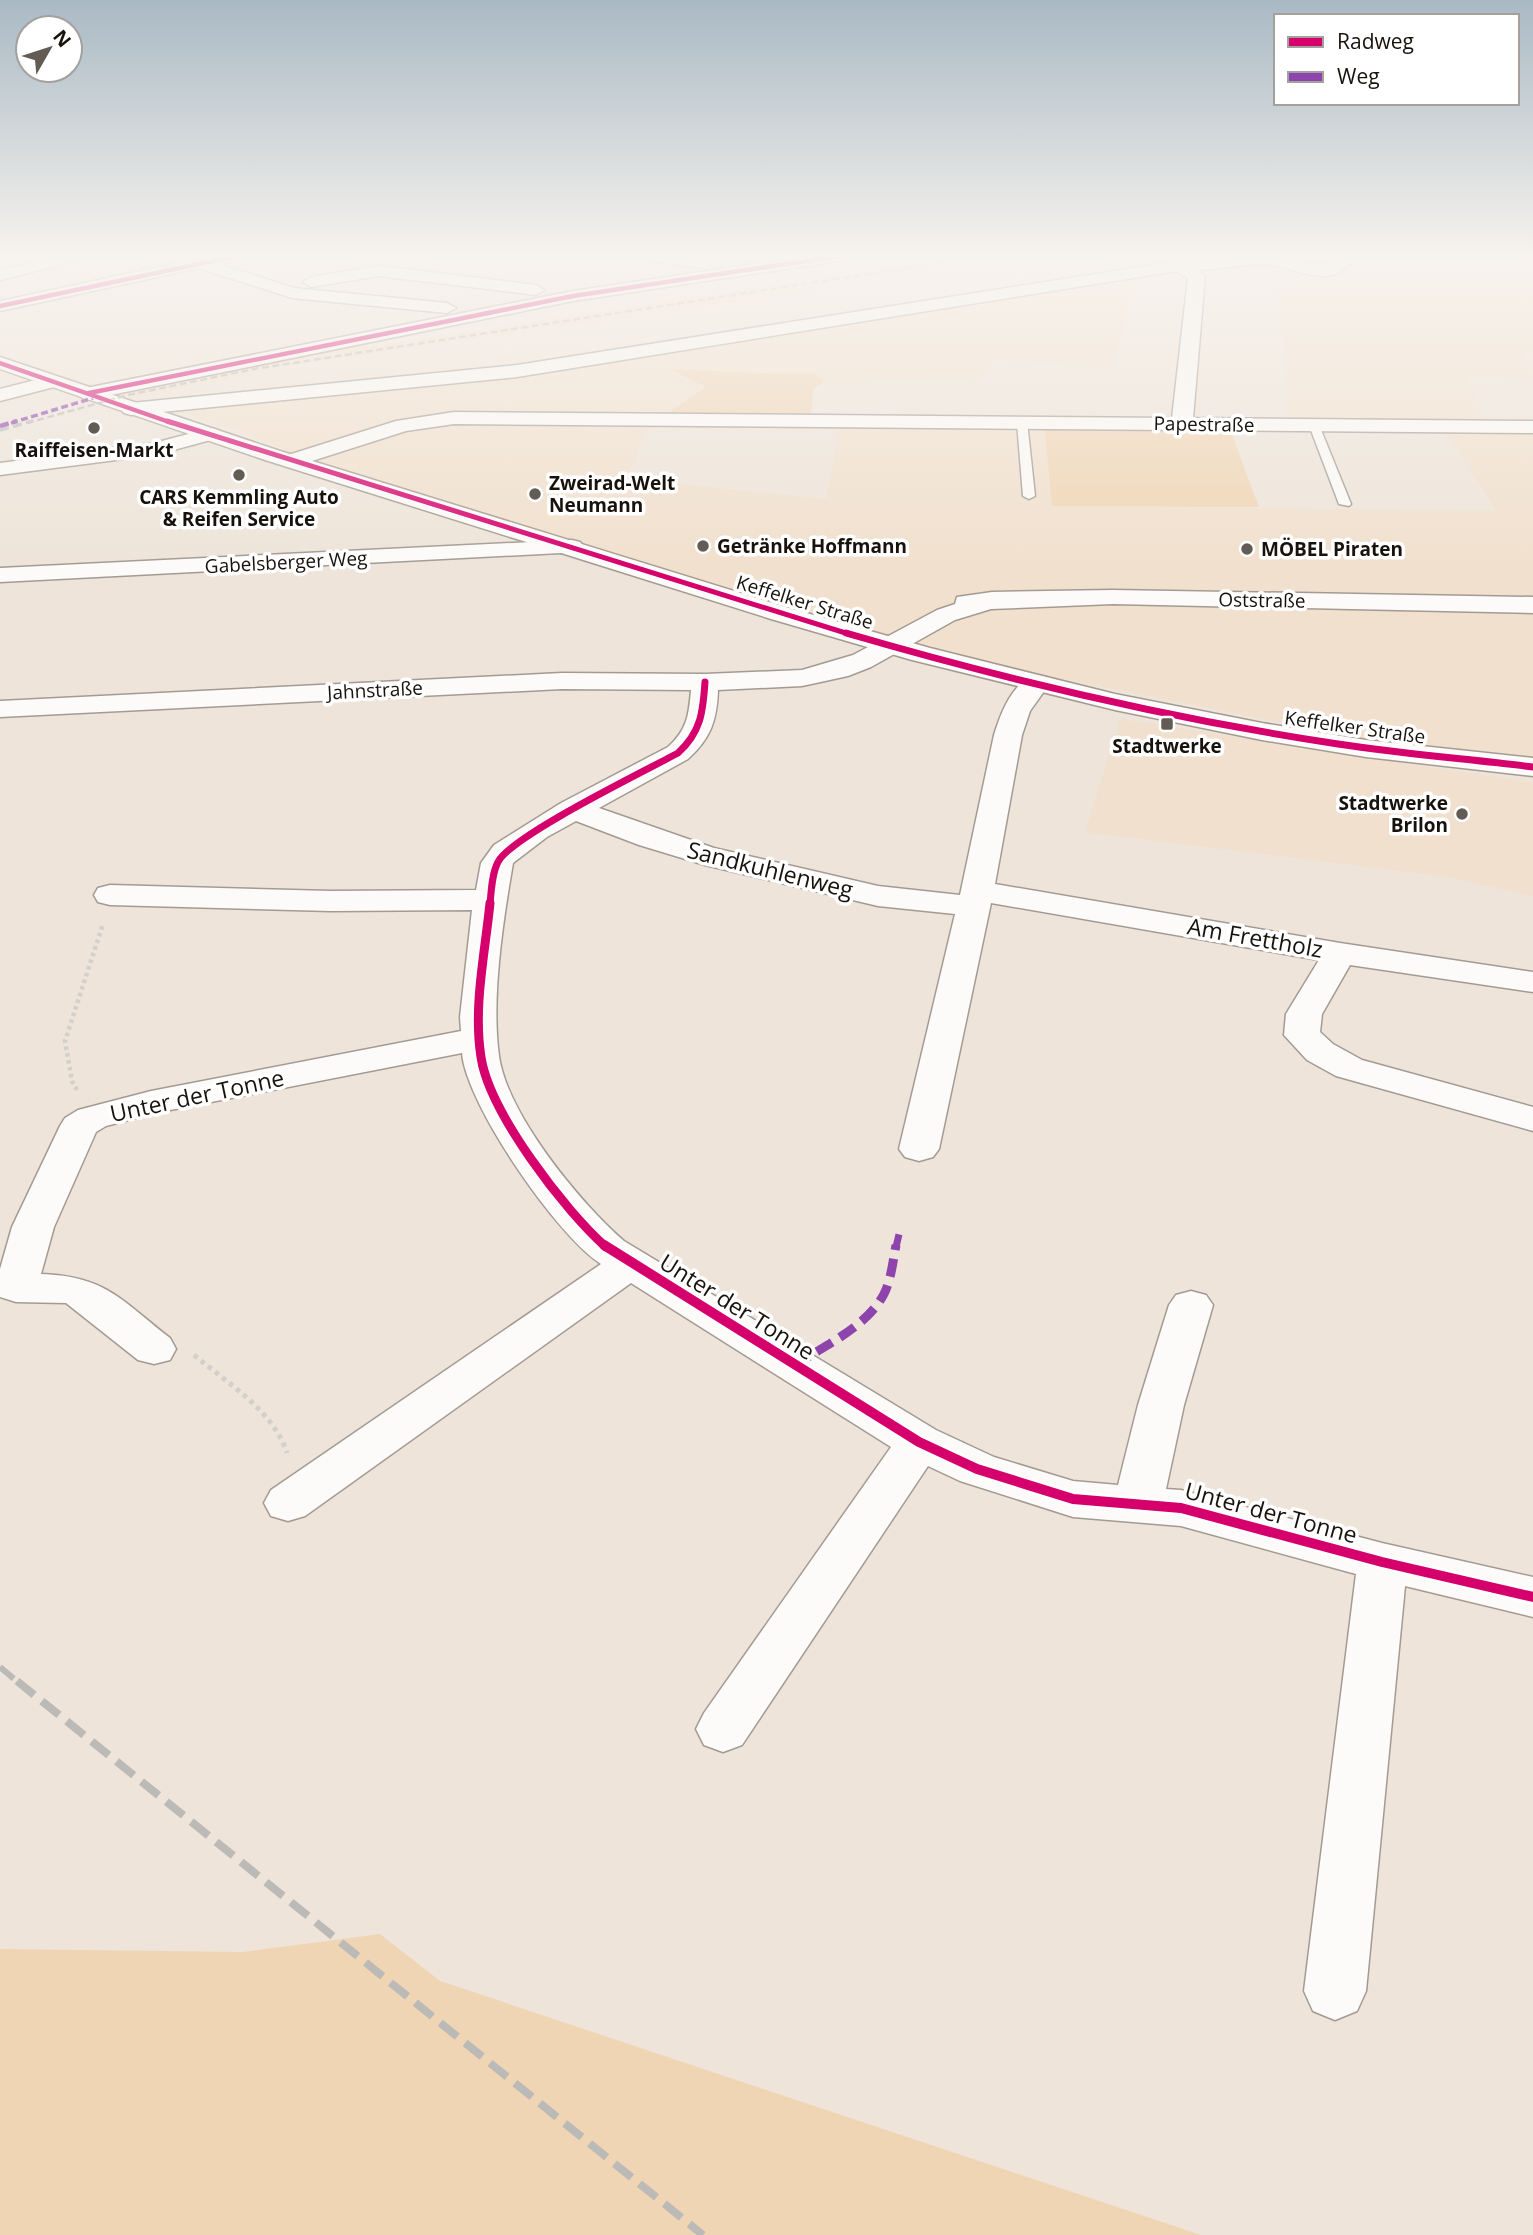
<svg xmlns="http://www.w3.org/2000/svg" width="1533" height="2235" font-family="'Open Sans',sans-serif">
	<style>
		.built { fill: #f1e0cd }
		.green { fill: #f0d5b5 }
		.lines { fill: none; stroke-linecap: round; stroke-linejoin: round }
		.service-casing { stroke: #a39b93; stroke-width: 3 }
		.minor-casing { stroke: #a39b93; stroke-width: 3 }
		.tertiary-casing { stroke: #a39b93; stroke-width: 3 }
		.path-far1 { stroke: #d3d0cc; stroke-width: 4.5; stroke-dasharray: 3.5 3.5; stroke-linecap: butt }
		.path { stroke: #d3d0cc; stroke-width: 5; stroke-dasharray: 4.5 4.5; stroke-linecap: butt }
		.service { fill: #fcfbf9; fill-rule: evenodd }
		.minor { fill: #fcfbf9; fill-rule: evenodd }
		.tertiary { fill: #fcfbf9; fill-rule: evenodd }
		.rail-far3 { stroke: #bcbab7; stroke-width: 2.5; stroke-dasharray: 7 3.5; stroke-linecap: butt }
		.rail-far2 { stroke: #bcbab7; stroke-width: 3.5; stroke-dasharray: 9 4.5; stroke-linecap: butt }
		.rail-far1 { stroke: #bcbab7; stroke-width: 6; stroke-dasharray: 18 9; stroke-linecap: butt }
		.rail { stroke: #bcbab7; stroke-width: 8; stroke-dasharray: 22 10; stroke-linecap: butt }
		.quiet-far3 { stroke: #8e44ad; stroke-width: 3.5; stroke-dasharray: 7 3.5; stroke-linecap: butt }
		.quiet-far2 { stroke: #8e44ad; stroke-width: 4.5; stroke-dasharray: 9 4.5; stroke-linecap: butt }
		.quiet-far1 { stroke: #8e44ad; stroke-width: 7; stroke-dasharray: 13 7; stroke-linecap: butt }
		.quiet { stroke: #8e44ad; stroke-width: 9; stroke-dasharray: 18 9; stroke-linecap: butt }
		.cycleway-far4-casing { stroke: #fff; stroke-width: 6 }
		.cycleway-far3-casing { stroke: #fff; stroke-width: 8 }
		.cycleway-far2-casing { stroke: #fff; stroke-width: 10 }
		.cycleway-far1-casing { stroke: #fff; stroke-width: 13 }
		.cycleway-casing { stroke: #fff; stroke-width: 15 }
		.cycleway-far4 { stroke: #d6006c; stroke-width: 4.5 }
		.cycleway-far3 { stroke: #d6006c; stroke-width: 5 }
		.cycleway-far2 { stroke: #d6006c; stroke-width: 7 }
		.cycleway-far1 { stroke: #d6006c; stroke-width: 9 }
		.cycleway { stroke: #d6006c; stroke-width: 10 }
		.poi-dot { fill: #635c54; stroke: #fff; stroke-width: 2.5 }
		.labels { text-anchor: middle; stroke-width: 7; stroke-linejoin: round; paint-order: stroke }
		.far-street-label { font-size: 19px; fill: #18120c; stroke: #fff }
		.far-poi-label { font-size: 19px; font-weight: bold; fill: #18120c; stroke: #fff }
		.street-label { font-size: 23px; fill: #18120c; stroke: #fff }
	</style>
	<rect width="100%" height="100%" fill="#eee4d9"/>
	<!-- built -->
	<path class="built" d="M 970,255 L 1042,255 L 623,319 L 305,363 L 125,400 L 112,395 L 359,343 L 368,347 Z
		M 1318,255 L 1533,255 L 1533,350 L 1523,350 L 1533,379 L 1468,376 L 1483,421 L 1533,422 L 1533,767 L 1454,757 L 884,643 L 331,471 L 247,433 L 158,407 L 444,381 L 1137,276 L 1113,368 L 994,360 L 976,381 L 878,380 L 844,385 L 824,382 L 814,373 L 672,370 L 706,387 L 673,415 L 651,422 L 626,478 L 826,499 L 840,424 L 1044,424 L 1052,506 L 1496,511 L 1439,421 L 1289,419 L 1277,281 L 1290,282 L 1292,270 Z
		M 1121,719 L 1533,783 L 1533,896 L 1449,877 L 1085,832 Z"/>
	<!-- green -->
	<path class="green" d="M 669,369 L 759,373 L 814,373 L 824,382 L 813,389 L 811,416 L 672,415 L 672,410 L 706,387 Z
		M 1044,424 L 1230,429 L 1259,507 L 1052,506 Z
		M 380,1934 L 440,1981 L 1201,2235 L 0,2235 L 0,1949 L 243,1952 Z"/>
	<g class="lines">
		<!-- service casing -->
		<g class="service-casing">
			<path id="service" d="M 1022,419 L 1027,422 L 1035,496 L 1029,499 L 1023,496 L 1017,422 Z
				M 1314,422 L 1319,425 L 1351,504 L 1349,506 L 1339,504 L 1309,425 Z"/>
		</g>
		<!-- minor casing -->
		<g class="minor-casing">
			<path id="minor" d="M 62,255 L 89,255 L 87,258 L 0,280 L 0,270 Z
				M 216,255 L 230,255 L 232,258 L 230,261 L 219,264 L 294,288 L 447,303 L 456,308 L 447,313 L 292,298 L 199,268 L 0,311 L 0,301 Z
				M 634,255 C 651,254 699,251 711,263 L 703,268 L 642,260 Z
				M 815,255 L 854,255 L 846,260 L 573,301 L 86,400 L 76,394 L 86,388 L 573,291 Z
				M 1276,255 L 1338,255 L 1350,263 C 1330,288 1297,270 1274,265 C 1257,262 1217,269 1198,270 L 1205,276 L 1193,418 L 1533,421 L 1533,433 L 454,424 L 406,431 L 293,467 L 285,466 L 282,461 L 285,456 L 396,421 L 454,412 L 1172,418 L 1188,278 L 1176,271 L 517,377 L 131,415 L 124,413 L 121,409 L 124,405 L 131,403 L 517,365 L 1178,261 ZM 1304,257 L 1330,263 L 1312,265 L 1291,261 Z
				M 379,266 L 536,285 L 544,290 L 536,295 L 379,276 L 311,287 L 303,282 L 311,277 Z
				M 51,376 L 58,378 L 61,382 L 58,386 L 0,401 L 0,389 Z
				M 211,428 L 218,430 L 221,434 L 218,438 L 155,455 L 0,475 L 0,463 L 154,443 Z
				M 572,540 L 580,542 L 584,547 L 580,552 L 0,582 L 0,568 Z
				M 1113,590 L 1533,597 L 1533,613 L 1113,604 L 991,609 L 955,620 L 871,667 L 848,676 L 802,686 L 718,690 C 717,720 711,738 688,759 L 599,808 L 714,848 L 878,886 L 960,895 L 994,735 C 1001,712 1016,670 1046,677 L 1050,683 L 1030,711 L 1022,735 L 995,884 L 1340,943 L 1533,972 L 1533,992 L 1350,965 L 1322,1014 L 1320,1032 L 1333,1044 L 1362,1060 L 1533,1107 L 1533,1131 L 1336,1076 L 1307,1060 L 1284,1035 L 1286,1014 L 1319,960 L 991,903 L 939,1149 L 933,1157 L 919,1161 L 905,1157 L 899,1149 L 955,914 L 878,906 L 705,865 L 639,845 L 576,821 L 547,837 L 513,863 C 503,921 491,998 499,1056 C 507,1114 580,1203 624,1241 L 936,1430 L 994,1457 L 1073,1481 L 1118,1485 L 1138,1405 L 1169,1305 L 1176,1295 L 1191,1291 L 1206,1295 L 1213,1305 L 1184,1405 L 1166,1489 L 1181,1490 L 1382,1543 L 1533,1577 L 1533,1617 L 1405,1586 L 1366,1991 L 1357,2011 L 1335,2020 L 1313,2011 L 1304,1991 L 1356,1574 L 1181,1526 L 1073,1517 L 960,1481 L 928,1466 L 742,1745 L 723,1752 L 704,1745 L 696,1729 L 704,1713 L 891,1447 L 631,1283 L 305,1516 L 288,1521 L 271,1516 L 264,1503 L 271,1490 L 601,1264 C 557,1236 466,1104 462,1053 L 155,1113 L 106,1126 L 96,1132 L 54,1227 L 41,1274 C 106,1276 122,1301 170,1338 L 176,1349 L 170,1360 L 154,1364 L 138,1360 L 66,1303 L 16,1302 L 0,1297 L 0,1269 L 12,1227 L 60,1126 L 65,1118 L 78,1110 L 151,1091 L 461,1031 L 460,1017 L 472,910 L 331,911 L 110,905 L 98,902 L 94,895 L 98,888 L 110,885 L 331,891 L 476,890 L 481,863 L 494,845 L 561,803 L 668,747 C 687,730 689,715 691,690 L 562,689 L 0,717 L 0,701 L 562,673 L 705,674 L 802,670 L 853,655 L 937,610 L 955,604 L 957,597 L 992,592 Z"/>
		</g>
		<!-- tertiary casing -->
		<g class="tertiary-casing">
			<path id="tertiary" d="M 0,357 L 280,451 L 789,608 L 930,648 L 1115,694 L 1262,723 L 1366,740 L 1533,758 L 1533,776 L 1366,757 L 1262,740 L 1115,710 L 912,660 L 771,619 L 265,460 L 0,369 Z"/>
		</g>
		<!-- path-far1 -->
		<path class="path-far1" d="M 77,1090 L 72,1081 L 65,1041 L 103,924"/>
		<!-- path -->
		<path class="path" d="M 194,1355 C 227,1383 273,1410 287,1453"/>
		<!-- service -->
		<use href="#service" class="service"/>
		<!-- minor -->
		<use href="#minor" class="minor"/>
		<!-- tertiary -->
		<use href="#tertiary" class="tertiary"/>
		<!-- rail-far3 -->
		<path class="rail-far3" d="M 27,423 L 128,395 L 254,369 L 992,255"/>
		<!-- rail-far2 -->
		<path class="rail-far2" d="M 0,430 L 33,421"/>
		<!-- rail-far1 -->
		<path class="rail-far1" d="M 0,1667 L 19,1683"/>
		<!-- rail -->
		<path class="rail" d="M 17,1681 L 703,2235"/>
		<!-- quiet-far3 -->
		<path class="quiet-far3" d="M 11,423 L 93,398"/>
		<!-- quiet-far2 -->
		<path class="quiet-far2" d="M 0,426 L 17,421"/>
		<!-- quiet-far1 -->
		<path class="quiet-far1" d="M 896,1247 L 900,1230"/>
		<!-- quiet -->
		<path class="quiet" d="M 794,1366 C 823,1346 867,1327 884,1294 C 891,1280 893,1261 896,1245"/>
		<!-- cycleway-far4 casing -->
		<g class="cycleway-far4-casing">
			<path id="cycleway-far4" d="M 0,306 L 241,255
				M 0,363 L 172,423
				M 89,393 L 573,296 L 846,255"/>
		</g>
		<!-- cycleway-far3 casing -->
		<g class="cycleway-far3-casing">
			<path id="cycleway-far3" d="M 167,421 L 852,635"/>
		</g>
		<!-- cycleway-far2 casing -->
		<g class="cycleway-far2-casing">
			<path id="cycleway-far2" d="M 846,633 C 1007,680 1172,719 1338,744 C 1403,754 1468,759 1533,767
				M 490,905 C 491,892 492,873 498,862 C 511,836 645,771 678,753 C 701,732 703,712 705,682"/>
		</g>
		<!-- cycleway-far1 casing -->
		<g class="cycleway-far1-casing">
			<path id="cycleway-far1" d="M 490,903 C 485,953 473,1007 481,1057 C 489,1112 565,1211 606,1247"/>
		</g>
		<!-- cycleway casing -->
		<g class="cycleway-casing">
			<path id="cycleway" d="M 604,1245 L 919,1442 L 977,1469 L 1073,1499 L 1181,1508 L 1382,1562 L 1533,1597"/>
		</g>
		<!-- cycleway-far4 -->
		<use href="#cycleway-far4" class="cycleway-far4"/>
		<!-- cycleway-far3 -->
		<use href="#cycleway-far3" class="cycleway-far3"/>
		<!-- cycleway-far2 -->
		<use href="#cycleway-far2" class="cycleway-far2"/>
		<!-- cycleway-far1 -->
		<use href="#cycleway-far1" class="cycleway-far1"/>
		<!-- cycleway -->
		<use href="#cycleway" class="cycleway"/>
	</g>
	<!-- sky -->
	<linearGradient id="sky" x2="0" y2="1"><stop stop-color="#a9b9c4"/><stop offset="0.45" stop-color="#f7f3ee"/><stop offset="1" stop-color="#f7f3ee" stop-opacity="0"/></linearGradient>
	<rect width="1533" height="568" fill="url(#sky)"/>
	<!-- markers -->
	<g class="poi-dot">
		<circle cx="94" cy="428" r="7"/>
		<circle cx="239" cy="475" r="7"/>
		<circle cx="535" cy="494" r="7"/>
		<circle cx="703" cy="546" r="7"/>
		<circle cx="1247" cy="549" r="7"/>
		<rect x="1160" y="717" width="14" height="14" rx="3.5"/>
		<circle cx="1462" cy="814" r="7"/>
	</g>
	<g class="labels">
		<!-- far-street labels -->
		<g class="far-street-label">
			<text transform="translate(1204 424) rotate(1)" y="7">Papestraße</text>
			<text transform="translate(286 562) rotate(-3)" y="7">Gabelsberger Weg</text>
			<text transform="translate(1262 600) rotate(1)" y="7">Oststraße</text>
			<text transform="translate(805 602) rotate(17)" y="7">Keffelker Straße</text>
			<text transform="translate(375 690) rotate(-3)" y="7">Jahnstraße</text>
			<text transform="translate(1355 727) rotate(8)" y="7">Keffelker Straße</text>
		</g>
		<!-- far-poi labels -->
		<g class="far-poi-label">
			<text x="94" y="457">Raiffeisen-Markt</text>
			<text x="549" y="490" text-anchor="start">Zweirad-Welt<tspan x="549" dy="22">Neumann</tspan></text>
			<text x="239" y="504">CARS Kemmling Auto<tspan x="239" dy="22">&amp; Reifen Service</tspan></text>
			<text x="717" y="553" text-anchor="start">Getränke Hoffmann</text>
			<text x="1261" y="556" text-anchor="start">MÖBEL Piraten</text>
			<text x="1167" y="753">Stadtwerke</text>
			<text x="1448" y="810" text-anchor="end">Stadtwerke<tspan x="1448" dy="22">Brilon</tspan></text>
		</g>
		<!-- street labels -->
		<g class="street-label">
			<text transform="translate(770 870) rotate(14)" y="8">Sandkuhlenweg</text>
			<text transform="translate(1255 938) rotate(10)" y="8">Am Frettholz</text>
			<text transform="translate(197 1096) rotate(-12)" y="8">Unter der Tonne</text>
			<text transform="translate(737 1307) rotate(32)" y="8">Unter der Tonne</text>
			<text transform="translate(1271 1513) rotate(15)" y="8">Unter der Tonne</text>
		</g>
	</g>
	<!-- legend -->
	<rect x="1274" y="14" width="245" height="91" fill="#ffffff" stroke="#a3a09e" stroke-width="2"/>
	<rect x="1288" y="37" width="35" height="10" fill="#d6006c" stroke="#a3a09e" stroke-width="2"/>
	<text x="1337" y="49" font-size="21" fill="#18120c">Radweg</text>
	<rect x="1288" y="72" width="35" height="10" fill="#8e44ad" stroke="#a3a09e" stroke-width="2"/>
	<text x="1337" y="84" font-size="21" fill="#18120c">Weg</text>
	<!-- north arrow -->
	<g transform="translate(49 49) rotate(51)"><circle r="33" fill="#ffffff" stroke="#a3a09e" stroke-width="2"/>
	<path d="M0-5L12 26L0 18L-12 26Z" fill="#635c54"/>
	<text y="-10" font-size="19" font-weight="bold" text-anchor="middle" fill="#18120c">N</text>
	</g>
</svg>
